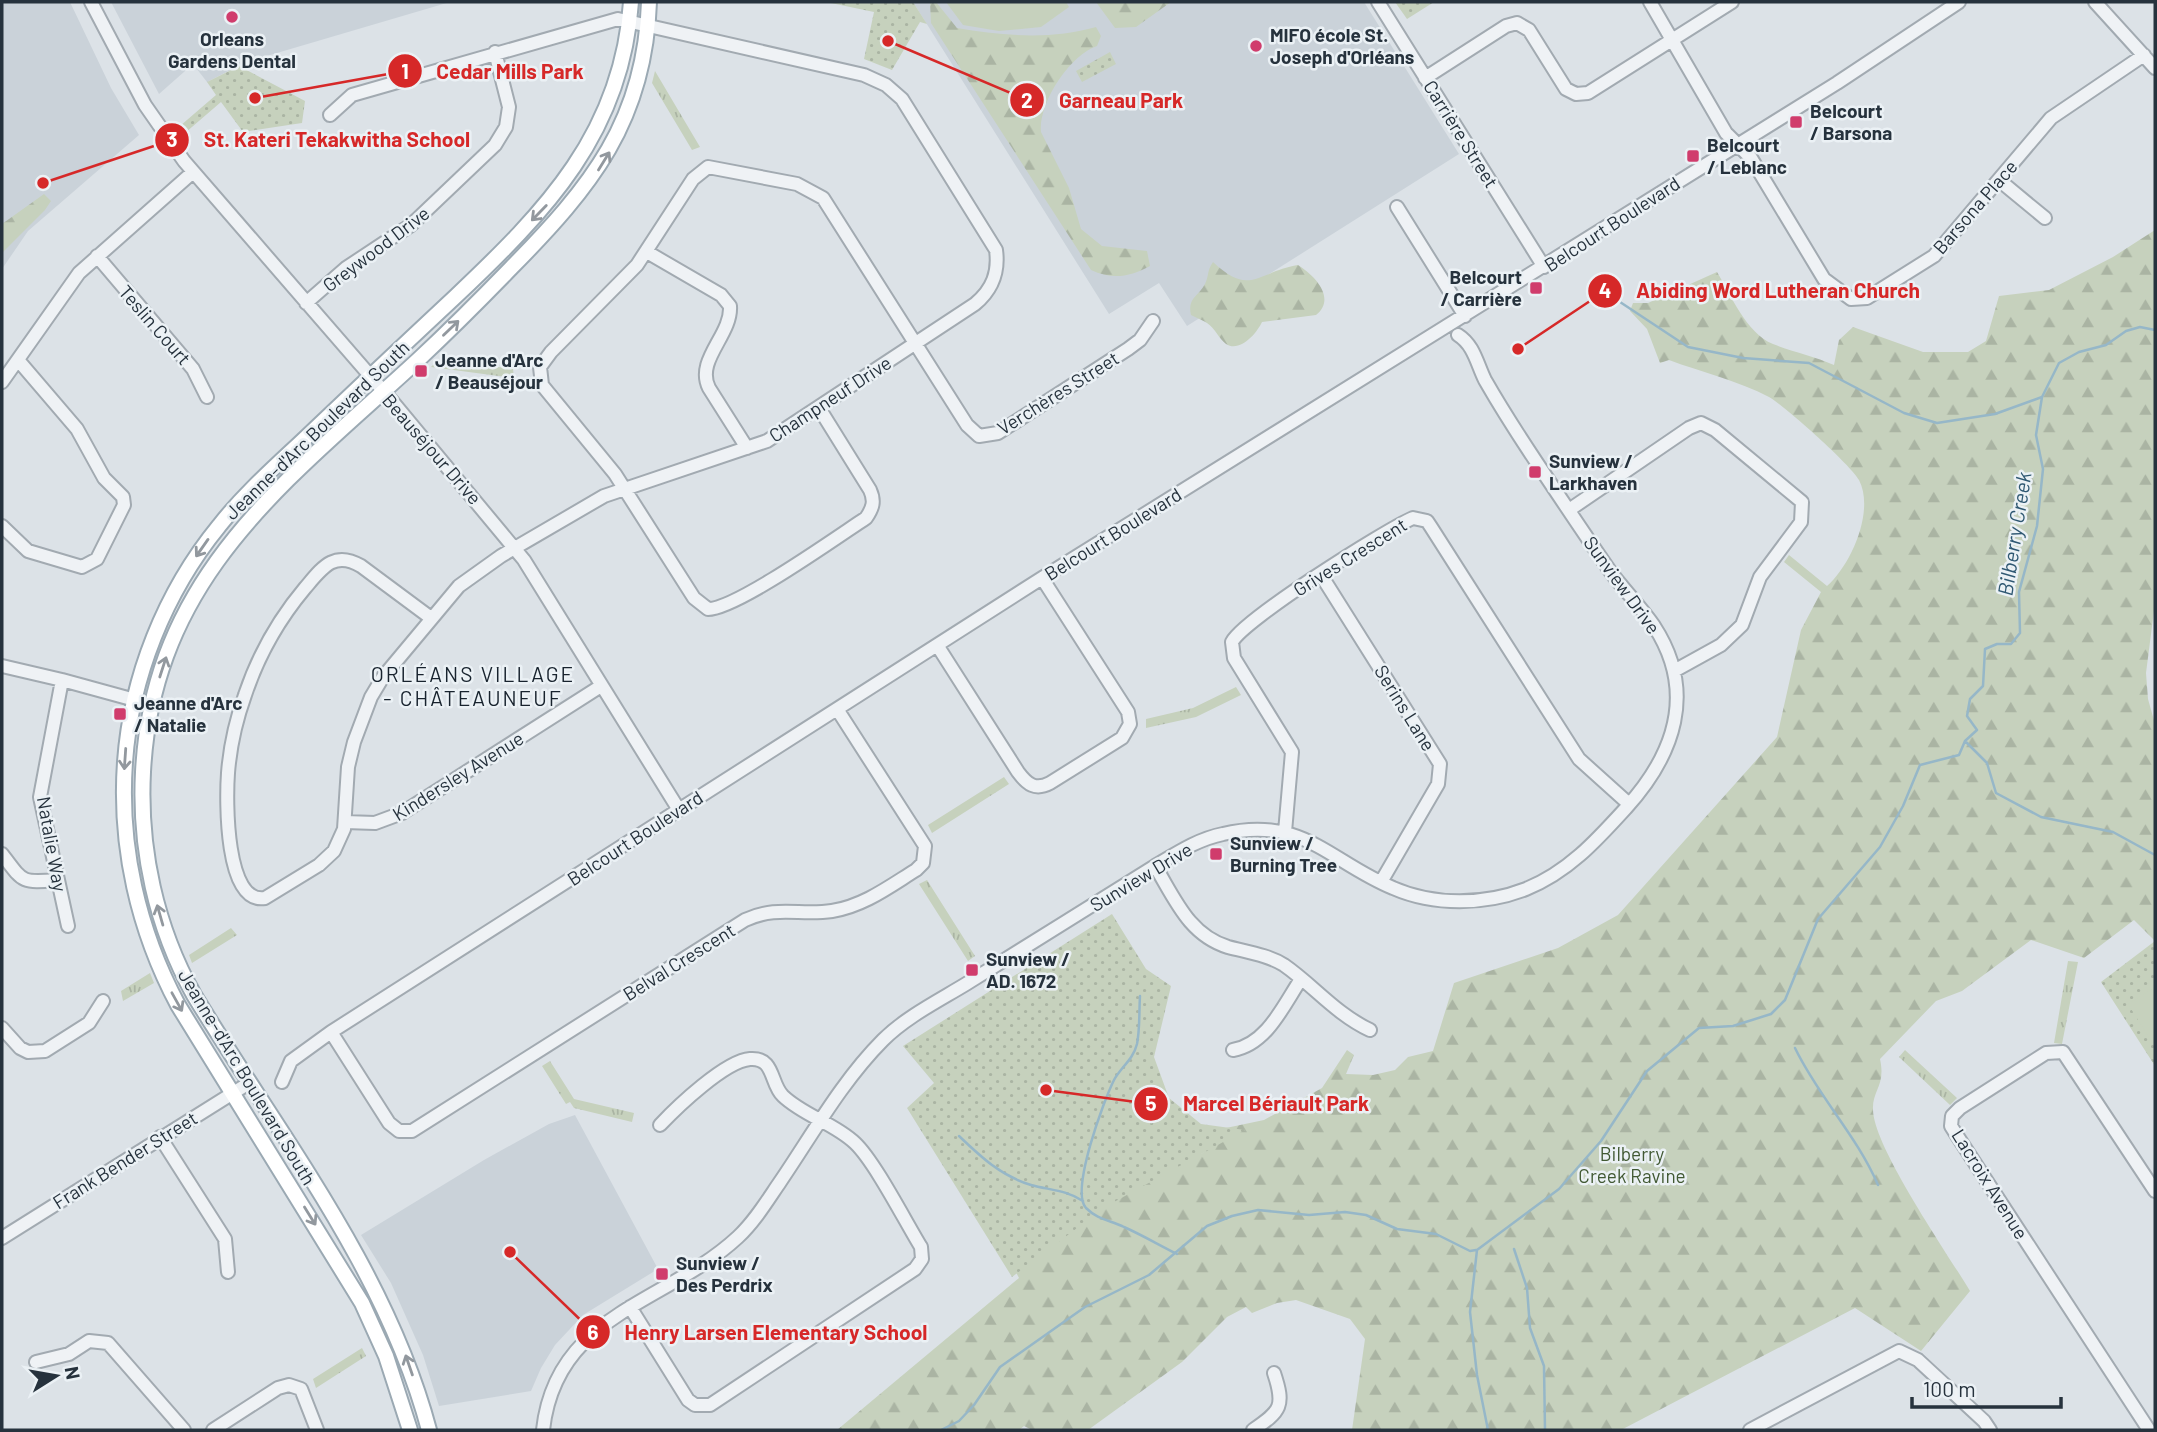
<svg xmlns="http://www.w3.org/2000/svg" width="2157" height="1432" font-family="Barlow,sans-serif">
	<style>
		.built { fill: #cad2d9 }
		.grass { fill: url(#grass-tufts) }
		.forest { fill: url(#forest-firs) }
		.park { fill: url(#park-dots) }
		.pitch { fill: #c6d1bd }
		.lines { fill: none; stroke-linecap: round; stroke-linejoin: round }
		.stream { stroke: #96b7c8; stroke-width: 2.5 }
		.minor-casing { stroke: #a2aab1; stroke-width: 16 }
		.major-casing { stroke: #9ba9b3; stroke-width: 18 }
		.minor { stroke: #eff2f5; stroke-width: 12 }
		.major { stroke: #fff; stroke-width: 14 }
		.oneway { stroke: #92989e }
		.poi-dot { fill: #d03c6c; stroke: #ebf1f5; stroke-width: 2.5 }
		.labels { text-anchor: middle; stroke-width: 5; stroke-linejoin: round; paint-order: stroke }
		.poi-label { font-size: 19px; font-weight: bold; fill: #26323d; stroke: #ebf1f5; text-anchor: start }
		.street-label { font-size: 19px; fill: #26323d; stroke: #ebf1f5 }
		.park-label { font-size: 19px; fill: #415933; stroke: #ebf1f5 }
		.water-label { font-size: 21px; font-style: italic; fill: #2f5872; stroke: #ebf1f5 }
		.neighbourhood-label { font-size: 21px; letter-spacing: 2px; fill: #18232e; stroke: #ebf1f5 }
		.leader { fill: none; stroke: #d62828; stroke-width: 2.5 }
		.callout-dot { fill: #d62828; stroke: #ebf1f5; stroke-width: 2.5 }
		.mark-label { font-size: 21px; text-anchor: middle; font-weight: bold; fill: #fff }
		.callout-label { font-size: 21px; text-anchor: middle; font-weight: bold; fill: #d62828; stroke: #ebf1f5; stroke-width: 5; stroke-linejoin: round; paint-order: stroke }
	</style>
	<defs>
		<pattern id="grass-tufts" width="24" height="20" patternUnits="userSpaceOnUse" patternTransform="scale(1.75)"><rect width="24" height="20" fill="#c6d1bd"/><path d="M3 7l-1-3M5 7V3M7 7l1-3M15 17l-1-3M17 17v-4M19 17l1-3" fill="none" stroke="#aab4a3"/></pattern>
		<pattern id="forest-firs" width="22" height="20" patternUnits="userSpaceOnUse" patternTransform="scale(1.75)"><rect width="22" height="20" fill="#c6d1bd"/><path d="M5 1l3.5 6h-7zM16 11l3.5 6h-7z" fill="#aab4a3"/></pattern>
		<pattern id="park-dots" width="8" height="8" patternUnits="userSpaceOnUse" patternTransform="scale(1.75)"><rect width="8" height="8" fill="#c6d1bd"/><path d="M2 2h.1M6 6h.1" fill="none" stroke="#aab4a3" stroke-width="1.8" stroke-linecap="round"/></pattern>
	</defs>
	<rect width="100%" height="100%" fill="#dce2e7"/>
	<!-- built -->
	<path class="built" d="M 2,2 L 70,2 L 111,88 L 139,135 L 28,231 L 2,269 Z
		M 111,2 L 450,2 L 246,62 L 207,82 L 193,64 L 159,94 Z
		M 913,2 L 1364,2 L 1459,154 L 1187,326 L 1159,283 L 1109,314 Z
		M 575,1115 L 658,1269 L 583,1315 L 555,1345 L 541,1368 L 531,1391 L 439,1406 L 423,1355 L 391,1283 L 361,1235 L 484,1160 L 549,1124 Z"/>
	<!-- grass -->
	<path class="grass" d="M 655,71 L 700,147 L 692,150 L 652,83 Z
		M 439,359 L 513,369 L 514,378 L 431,367 Z
		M 1236,687 L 1241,695 L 1196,717 L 1146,728 L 1146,719 L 1193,708 Z
		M 1004,777 L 1009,784 L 932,833 L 928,825 Z
		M 927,880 L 975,956 L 968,961 L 919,884 Z
		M 231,928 L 237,935 L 192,963 L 189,955 Z
		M 2068,961 L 2078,962 L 2062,1044 L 2054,1043 Z
		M 150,973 L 154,983 L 123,1001 L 121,991 Z
		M 1905,1050 L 1957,1098 L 1950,1105 L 1899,1057 Z
		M 550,1061 L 574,1099 L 634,1113 L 632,1122 L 574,1108 L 570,1102 L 566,1104 L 542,1066 Z
		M 362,1348 L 366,1356 L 316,1388 L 313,1379 Z"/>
	<!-- forest -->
	<path class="forest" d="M 930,2 L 936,2 L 957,28 C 1004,36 1051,40 1096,27 L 1101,36 L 1097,46 C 1070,55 1038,103 1041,132 L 1069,188 L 1081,229 L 1102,246 L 1147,251 L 1150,266 C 1130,277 1112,280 1091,270 L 931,23 Z
		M 1096,2 L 1171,2 L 1136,27 L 1115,28 Z
		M 44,194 L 51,201 L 45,210 L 2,253 L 2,224 Z
		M 2155,230 L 2155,603 L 2146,673 L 2148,699 L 2155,724 L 2155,941 L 2134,920 L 2084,958 L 2031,940 L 1962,991 L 1936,1001 L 1880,1059 C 1886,1086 1872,1090 1873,1110 C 1874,1148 1948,1254 1970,1291 L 1921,1351 L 1855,1308 L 1621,1430 L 1352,1430 L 1365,1339 L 1350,1319 L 1296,1300 L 1277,1303 L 1252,1313 L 1246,1307 L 1227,1317 L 1182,1362 L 1088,1430 L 1032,1430 L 1024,1426 L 1019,1430 L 837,1430 L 1019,1278 L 958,1160 L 1148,1071 L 1158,1149 L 1201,1154 L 1204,1152 L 1202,1133 L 1264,1120 L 1322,1088 L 1347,1050 L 1354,1055 L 1346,1074 L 1373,1075 L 1395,1070 L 1408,1057 L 1433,1051 L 1454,983 L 1558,948 L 1618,915 L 1777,737 L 1801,630 L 1821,592 L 1784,562 L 1789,555 L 1827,586 C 1851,565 1875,511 1859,480 C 1851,465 1785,406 1769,397 C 1739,381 1701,372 1669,360 L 1660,363 L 1647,329 L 1630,311 L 1633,303 L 1648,303 L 1717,272 C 1731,295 1746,333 1773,344 C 1793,352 1814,356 1834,365 L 1839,340 L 1853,327 L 1923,352 L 1968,352 L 1986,341 L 1999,296 L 2049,290 L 2113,257 Z
		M 1213,262 C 1250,297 1257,272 1298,265 C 1314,275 1337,298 1316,315 L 1262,322 C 1257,333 1240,353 1226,344 C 1219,339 1215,328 1207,323 C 1203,320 1196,318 1191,315 C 1187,298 1198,297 1205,284 C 1209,276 1207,270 1213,262 Z"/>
	<!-- park -->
	<path class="park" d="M 826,2 L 913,2 L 927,24 L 920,22 L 892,70 L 864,59 L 874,12 Z
		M 1395,2 L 1434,2 L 1407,19 Z
		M 1110,52 L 1116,64 L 1082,82 L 1076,71 Z
		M 239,66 L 305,101 L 302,123 L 243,132 L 221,102 L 185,133 L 180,126 L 216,95 L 207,82 Z
		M 1112,914 L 1146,969 L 1171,986 L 1154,1057 L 1169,1098 L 1201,1124 L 1245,1130 L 1105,1207 L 1012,1277 L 907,1108 L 934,1083 L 903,1046 Z
		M 2155,941 L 2155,1066 L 2101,982 Z"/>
	<!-- pitch -->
	<path class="pitch" d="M 946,2 L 1066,2 L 1069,7 L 1041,27 L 999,31 L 963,25 Z
		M 2155,987 L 2155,1047 L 2128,1004 Z"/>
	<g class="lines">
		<!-- stream -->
		<path class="stream" d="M 1590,291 L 1617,300 L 1688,347 L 1743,358 L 1809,363 L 1904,413 L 1937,423 L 1995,414 L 2042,397
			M 1965,741 L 1987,763 L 1996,793 L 2041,817 L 2113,832 L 2155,855
			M 1140,996 C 1139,1012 1140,1029 1137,1044 C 1133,1060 1121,1067 1114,1080 C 1104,1100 1070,1191 1086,1208 C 1098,1220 1110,1220 1124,1227 C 1142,1235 1159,1245 1177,1254
			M 1795,1048 C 1818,1096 1857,1136 1878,1185
			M 959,1136 C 981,1157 1001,1176 1031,1185 C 1049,1190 1067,1190 1083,1201
			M 1514,1249 L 1527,1288 L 1530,1328 L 1544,1366 L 1545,1430
			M 941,1430 L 959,1421 L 974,1405 L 1000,1367 L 1085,1307 L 1149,1275 L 1207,1226 L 1232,1216 L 1258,1210 L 1309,1215 L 1345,1212 L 1366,1215 L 1397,1229 L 1436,1234 L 1470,1251 L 1476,1250
			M 1488,1430 L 1477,1375 L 1470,1312 L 1477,1250 L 1559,1189 L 1601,1141 L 1647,1071 L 1699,1028 L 1733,1026 L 1771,1014 L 1785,1000 L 1818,919 L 1880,847 L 1903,806 L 1920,765 L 1959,755 L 1965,741 L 1977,730 L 1967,716 L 1970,699 L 1983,686 L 1985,649 L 1997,644 L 2011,644 L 2020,633 L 2019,592 L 2037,526 L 2043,469 L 2036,435 L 2042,397 L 2059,363 L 2079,352 L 2106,345 L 2126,331 L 2140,327 L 2155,330"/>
		<!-- minor casing -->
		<g class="minor-casing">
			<path id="minor" d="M 91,2 L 145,105 L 184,161 L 392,401 L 524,560 L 679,810
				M 1378,2 L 1544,267
				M 1650,2 L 1726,133 L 1751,158 L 1824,279 L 1851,299 L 1867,298 L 1934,256 L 2051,118 L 2144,55
				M 2095,2 L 2155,68
				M 1425,78 L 1506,26 L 1517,23 L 1529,30 L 1566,89 L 1576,94 L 1588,93 L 1732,2
				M 330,115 L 352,95 L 618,19 L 864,75 L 886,85 L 902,99 L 996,250 C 999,272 993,289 975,304 L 767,441 L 604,496 L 501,556 L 459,586 L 383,677 L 371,697 L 354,742 L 348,767 L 344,829 L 334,851 L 319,865 L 265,898 C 225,905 226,800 228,773 C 230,747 236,720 245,695 C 258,656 279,619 305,588 C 322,568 334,550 361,566 L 431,618
				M 1999,180 L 2045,218
				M 1397,207 L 1465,316
				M 647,252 L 721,295 L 730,306 C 732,335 695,360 709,388 L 747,448
				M 97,256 L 193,369 L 207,397
				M 306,303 L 346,268 L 411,225 L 495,145 L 506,127 L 509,107 L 495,52
				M 2,382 L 79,273 L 193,172
				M 819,408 L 870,490 C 875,501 873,508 866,518 C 837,537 736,609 708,609 L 694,598 L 615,474 L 542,385 L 540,367 L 551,352 L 637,265 L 693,179 L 708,167 L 797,184 L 823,198 L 967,425 L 979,436 L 998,433 L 1128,349 L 1140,340 L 1153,321
				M 1569,510 L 1689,428 L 1701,423 L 1715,430 L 1802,502 L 1801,522 L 1760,577 L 1742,625 L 1721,645 L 1674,671
				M 2,526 L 28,551 L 82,567 L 97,559 L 124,505 L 123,497 L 104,478 L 77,429 L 18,360
				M 1321,575 L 1440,764 L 1438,784 L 1381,882
				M 937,645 L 1018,772 C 1027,784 1035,791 1050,783 L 1122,738 L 1130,724 L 1128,712 L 1042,578
				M 2,666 L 62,680 L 40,797 L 68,926
				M 62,680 L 135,700
				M 345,822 L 375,823 L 402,813 L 601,686
				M 1285,832 L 1292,752 L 1234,658 L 1232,642 C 1243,620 1385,530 1413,518 L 1427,521 L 1431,527 L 1579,759 L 1629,804
				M 2,854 C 23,882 21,883 56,880
				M 1155,866 C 1175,899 1189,935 1228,947 C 1247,952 1268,955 1284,965 C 1314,986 1336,1014 1370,1030
				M 2,1028 L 20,1048 L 28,1052 L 45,1051 L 89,1023 L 103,1001
				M 331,1032 L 389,1123 L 399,1131 L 412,1131 L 745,920 C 778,905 800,916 832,911 C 864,906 890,886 916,870 L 923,863 L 925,846 L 837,709
				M 1233,1050 C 1267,1044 1283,1006 1301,979
				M 282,1082 L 291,1061 L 331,1032 L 1042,578 L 1837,83 L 1959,2
				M 160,1137 L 225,1239 L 228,1272
				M 2,1238 L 249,1083
				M 630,1307 L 688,1400 L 695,1405 L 710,1405 L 915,1269 L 922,1259 L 921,1247 C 905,1221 875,1162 855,1143 C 834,1123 804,1116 783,1096 C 770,1084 775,1057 750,1059 C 725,1061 677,1107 660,1125
				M 36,1362 L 69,1354 L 89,1341 L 108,1343 L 184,1430
				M 213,1430 L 278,1388 L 289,1385 L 301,1389 L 317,1430
				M 543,1430 C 556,1313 666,1304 738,1237 C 755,1221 767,1201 780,1182 C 812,1135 842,1081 883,1040 C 906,1017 938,1001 966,984 C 1029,945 1092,905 1155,866 C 1177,853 1198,839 1223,834 C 1302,815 1330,862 1393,888 C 1434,906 1485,905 1526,889 C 1568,872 1596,841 1626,808 C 1674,755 1697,692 1654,626 C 1641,607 1624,590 1610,571 C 1585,535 1561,499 1537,463 C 1519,436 1501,408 1485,380 C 1477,364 1474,345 1458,335
				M 1253,1430 C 1281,1411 1285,1406 1274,1373
				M 1750,1430 L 1899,1351 L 1918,1360 L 1984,1421 L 1990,1430
				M 2149,1430 L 1956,1134 L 1951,1126 L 1952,1116 L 1960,1108 L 2046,1053 L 2063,1052 L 2155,1191"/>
		</g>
		<!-- major casing -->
		<g class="major-casing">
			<path id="major" d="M 410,1430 L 386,1356 L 362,1303 L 178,1005 C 138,930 119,846 125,762 C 131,677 165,592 219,526 C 247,490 283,460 316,428 C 362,384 409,340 455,297 C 546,211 622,133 631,2
				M 429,1430 C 386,1269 279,1135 194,995 C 156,927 139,849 143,772 C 153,575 287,481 418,360 C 450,330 481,299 511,268 C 591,187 645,121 649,2"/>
		</g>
		<!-- minor -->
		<use href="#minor" class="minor"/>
		<!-- major -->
		<use href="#major" class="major"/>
	</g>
	<!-- one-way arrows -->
	<defs><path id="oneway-shaft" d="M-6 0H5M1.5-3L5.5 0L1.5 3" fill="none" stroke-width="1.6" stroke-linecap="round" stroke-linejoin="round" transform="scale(1.75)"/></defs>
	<g class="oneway">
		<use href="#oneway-shaft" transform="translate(604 161) rotate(-58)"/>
		<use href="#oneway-shaft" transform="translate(539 213) rotate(134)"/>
		<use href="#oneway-shaft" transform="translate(451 328) rotate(-44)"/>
		<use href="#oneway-shaft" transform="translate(202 548) rotate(125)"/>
		<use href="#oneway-shaft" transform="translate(163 667) rotate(-72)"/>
		<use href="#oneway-shaft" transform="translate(125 759) rotate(94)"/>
		<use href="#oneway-shaft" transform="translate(160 915) rotate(-106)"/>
		<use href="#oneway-shaft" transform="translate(177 1002) rotate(61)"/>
		<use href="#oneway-shaft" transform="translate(310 1216) rotate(58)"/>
		<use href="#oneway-shaft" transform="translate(409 1365) rotate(-109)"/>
	</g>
	<!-- markers -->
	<g class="poi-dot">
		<circle cx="232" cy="17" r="7"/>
		<circle cx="1256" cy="46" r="7"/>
		<rect x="1789" y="115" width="14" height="14" rx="3.5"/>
		<rect x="1686" y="149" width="14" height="14" rx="3.5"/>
		<rect x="1529" y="281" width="14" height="14" rx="3.5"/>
		<rect x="414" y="364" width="14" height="14" rx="3.5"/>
		<rect x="1528" y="465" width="14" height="14" rx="3.5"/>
		<rect x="113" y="707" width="14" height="14" rx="3.5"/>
		<rect x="1209" y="847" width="14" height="14" rx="3.5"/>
		<rect x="965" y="963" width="14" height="14" rx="3.5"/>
		<rect x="655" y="1267" width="14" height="14" rx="3.5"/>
	</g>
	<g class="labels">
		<!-- poi labels -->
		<g class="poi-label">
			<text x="1270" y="42">MIFO école St.<tspan x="1270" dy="22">Joseph d'Orléans</tspan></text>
			<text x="232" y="46" text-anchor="middle">Orleans<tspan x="232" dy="22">Gardens Dental</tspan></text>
			<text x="1810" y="118">Belcourt<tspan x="1810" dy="22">/ Barsona</tspan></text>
			<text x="1707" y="152">Belcourt<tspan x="1707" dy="22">/ Leblanc</tspan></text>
			<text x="1522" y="284" text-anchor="end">Belcourt<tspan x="1522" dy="22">/ Carrière</tspan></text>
			<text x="435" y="367">Jeanne d'Arc<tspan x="435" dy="22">/ Beauséjour</tspan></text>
			<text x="1549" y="468">Sunview /<tspan x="1549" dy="22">Larkhaven</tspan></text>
			<text x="134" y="710">Jeanne d'Arc<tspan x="134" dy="22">/ Natalie</tspan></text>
			<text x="1230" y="850">Sunview /<tspan x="1230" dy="22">Burning Tree</tspan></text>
			<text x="986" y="966">Sunview /<tspan x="986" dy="22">AD. 1672</tspan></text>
			<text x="676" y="1270">Sunview /<tspan x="676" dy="22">Des Perdrix</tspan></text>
		</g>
		<!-- street labels -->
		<g class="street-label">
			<text transform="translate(1461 134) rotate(58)" y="7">Carrière Street</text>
			<text transform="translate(1975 207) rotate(-49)" y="7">Barsona Place</text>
			<text transform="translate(1612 224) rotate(-33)" y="7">Belcourt Boulevard</text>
			<text transform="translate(376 249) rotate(-37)" y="7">Greywood Drive</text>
			<text transform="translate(155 325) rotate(49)" y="7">Teslin Court</text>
			<text transform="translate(1058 393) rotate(-32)" y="7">Verchères Street</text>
			<text transform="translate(830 399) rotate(-33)" y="7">Champneuf Drive</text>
			<text transform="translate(317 430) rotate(-44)" y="7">Jeanne-d'Arc Boulevard South</text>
			<text transform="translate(432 449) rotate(49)" y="7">Beauséjour Drive</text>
			<text transform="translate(1113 534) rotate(-32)" y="7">Belcourt Boulevard</text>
			<text transform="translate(1350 557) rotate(-32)" y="7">Grives Crescent</text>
			<text transform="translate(1622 585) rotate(54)" y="7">Sunview Drive</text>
			<text transform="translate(1405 708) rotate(58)" y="7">Serins Lane</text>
			<text transform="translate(458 776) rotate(-32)" y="7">Kindersley Avenue</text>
			<text transform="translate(635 838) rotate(-33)" y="7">Belcourt Boulevard</text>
			<text transform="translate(52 844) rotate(80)" y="7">Natalie Way</text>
			<text transform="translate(1141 877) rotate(-31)" y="7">Sunview Drive</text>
			<text transform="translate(679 962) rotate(-32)" y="7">Belval Crescent</text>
			<text transform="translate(247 1077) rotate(59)" y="7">Jeanne-d'Arc Boulevard South</text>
			<text transform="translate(125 1160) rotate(-32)" y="7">Frank Bender Street</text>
			<text transform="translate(1990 1184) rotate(58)" y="7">Lacroix Avenue</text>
		</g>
		<!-- park labels -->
		<g class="park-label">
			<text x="1632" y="1161">Bilberry<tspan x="1632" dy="22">Creek Ravine</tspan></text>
		</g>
		<!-- water labels -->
		<g class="water-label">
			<text transform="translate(2015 534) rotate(-81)" y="7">Bilberry Creek</text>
		</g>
		<!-- neighbourhood labels -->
		<g class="neighbourhood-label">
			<text x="473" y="682">ORLÉANS VILLAGE<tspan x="473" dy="24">- CHÂTEAUNEUF</tspan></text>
		</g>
	</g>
	<!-- callouts -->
	<path class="leader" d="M255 98L405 71M888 41L1027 100M43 183L172 140M1518 349L1605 291M1046 1090L1151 1104M510 1252L593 1332"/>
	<g class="callout-dot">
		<circle cx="255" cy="98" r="7"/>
		<circle cx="888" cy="41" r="7"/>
		<circle cx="43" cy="183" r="7"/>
		<circle cx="1518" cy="349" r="7"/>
		<circle cx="1046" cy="1090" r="7"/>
		<circle cx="510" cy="1252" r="7"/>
		<circle cx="405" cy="71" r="18"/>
		<circle cx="1027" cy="100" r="18"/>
		<circle cx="172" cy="140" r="18"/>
		<circle cx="1605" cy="291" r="18"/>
		<circle cx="1151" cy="1104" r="18"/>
		<circle cx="593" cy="1332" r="18"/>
	</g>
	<g class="mark-label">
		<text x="405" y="79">1</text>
		<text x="1027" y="108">2</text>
		<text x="172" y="147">3</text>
		<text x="1605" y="298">4</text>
		<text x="1151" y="1111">5</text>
		<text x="593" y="1340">6</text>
	</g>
	<g class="callout-label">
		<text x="510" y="79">Cedar Mills Park</text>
		<text x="1121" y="108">Garneau Park</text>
		<text x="337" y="147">St. Kateri Tekakwitha School</text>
		<text x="1778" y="298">Abiding Word Lutheran Church</text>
		<text x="1276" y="1111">Marcel Bériault Park</text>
		<text x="776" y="1340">Henry Larsen Elementary School</text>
	</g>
	<!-- border -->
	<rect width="2157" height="1432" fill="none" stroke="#26323d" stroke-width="7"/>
	<!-- north arrow -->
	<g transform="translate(56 1376) rotate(79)" stroke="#ebf1f5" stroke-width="5" paint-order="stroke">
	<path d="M0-5L12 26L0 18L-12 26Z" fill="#26323d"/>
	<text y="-10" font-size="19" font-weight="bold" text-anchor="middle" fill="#26323d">N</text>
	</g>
	<!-- scale -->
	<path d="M1912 1397v10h149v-10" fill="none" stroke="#26323d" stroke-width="3.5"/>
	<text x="1923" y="1397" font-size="21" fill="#26323d" stroke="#ebf1f5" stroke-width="5" paint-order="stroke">100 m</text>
</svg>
